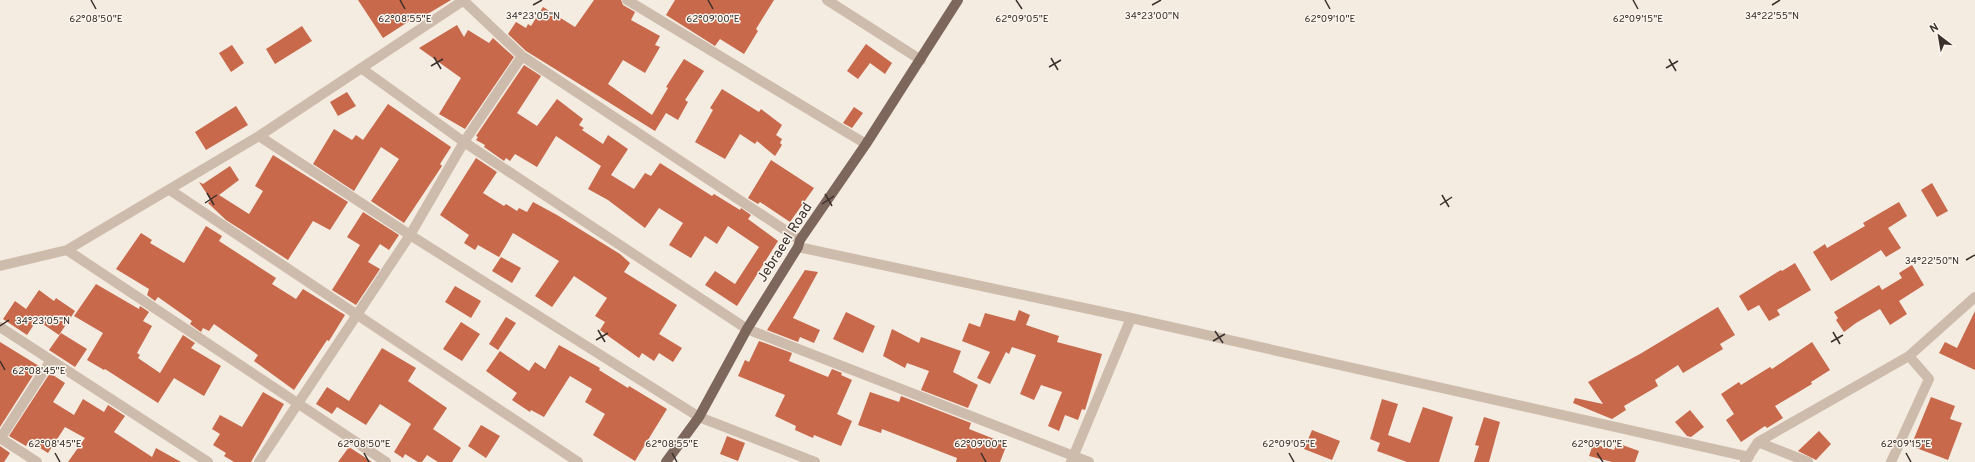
<svg xmlns="http://www.w3.org/2000/svg" width="1975" height="462" font-family="Overpass,sans-serif">
	<style>
		.building { fill: #c8694b }
		.lines { fill: none; stroke-linecap: round; stroke-linejoin: round }
		.minor { stroke: #cdbbac; stroke-width: 10 }
		.major { stroke: #7d675c; stroke-width: 10 }
		.ticks { fill: none; stroke: #3b302b; stroke-width: 1.5 }
		.labels { text-anchor: middle; stroke-width: 3; stroke-linejoin: round; paint-order: stroke }
		.street-label { font-size: 14px; fill: #3b302b; stroke: #fbf5ee }
		.ticks-label { font-size: 10px; text-anchor: middle; fill: #3b302b; stroke: #fbf5ee; stroke-width: 3; stroke-linejoin: round; paint-order: stroke }
	</style>
	<rect width="100%" height="100%" fill="#f4ebe1"/>
	<!-- building -->
	<path class="building" d="M 358,0 L 451,0 L 416,21 L 414,18 L 383,38 Z
		M 594,0 L 621,0 L 623,5 L 635,12 L 631,20 L 660,36 L 655,45 L 660,47 L 645,73 L 623,60 L 608,84 L 652,115 L 668,88 L 666,87 L 684,59 L 704,71 L 685,100 L 688,102 L 678,120 L 666,113 L 655,131 L 526,51 L 508,34 L 516,22 L 526,28 L 528,24 L 531,26 L 543,7 L 575,27 Z
		M 675,0 L 774,0 L 756,29 L 758,31 L 744,54 L 720,39 L 715,46 L 666,15 Z
		M 457,25 L 464,37 L 468,30 L 489,43 L 493,38 L 514,57 L 465,129 L 439,114 L 461,78 L 419,48 Z
		M 302,26 L 312,41 L 275,64 L 266,49 Z
		M 866,44 L 892,63 L 885,74 L 870,63 L 858,79 L 847,71 Z
		M 232,45 L 244,63 L 231,72 L 219,53 Z
		M 524,65 L 541,76 L 517,113 L 537,126 L 557,99 L 583,119 L 579,125 L 584,128 L 582,130 L 603,144 L 608,135 L 628,149 L 611,175 L 634,189 L 645,173 L 651,176 L 660,163 L 712,196 L 714,194 L 740,210 L 741,208 L 751,215 L 748,219 L 778,241 L 737,306 L 705,285 L 715,271 L 735,284 L 759,247 L 728,226 L 717,244 L 705,236 L 691,258 L 669,245 L 683,223 L 659,208 L 645,228 L 608,200 L 588,189 L 601,166 L 556,136 L 537,167 L 515,154 L 510,161 L 506,158 L 504,161 L 484,147 L 485,145 L 476,140 L 478,137 L 476,136 Z
		M 722,89 L 759,112 L 761,109 L 782,125 L 776,135 L 782,139 L 780,143 L 782,145 L 775,156 L 757,141 L 755,144 L 740,134 L 725,159 L 695,142 L 713,110 L 710,108 Z
		M 347,92 L 356,106 L 338,116 L 330,102 Z
		M 388,104 L 451,147 L 440,164 L 442,166 L 404,223 L 371,201 L 399,159 L 381,147 L 354,191 L 313,164 L 334,129 L 352,140 L 356,135 L 363,140 Z
		M 236,106 L 248,125 L 206,150 L 195,132 Z
		M 854,107 L 863,113 L 852,128 L 843,123 Z
		M 273,155 L 348,202 L 330,230 L 313,221 L 288,260 L 226,220 L 208,203 L 211,200 L 199,182 L 203,184 L 230,166 L 239,180 L 219,195 L 249,214 L 263,191 L 255,186 Z
		M 476,158 L 497,172 L 483,193 L 504,206 L 506,204 L 517,211 L 519,208 L 527,212 L 533,202 L 557,215 L 620,254 L 630,263 L 624,272 L 677,305 L 659,334 L 682,348 L 673,362 L 659,353 L 654,361 L 642,353 L 639,358 L 600,330 L 605,322 L 595,316 L 607,298 L 574,276 L 552,307 L 535,296 L 559,261 L 513,233 L 499,257 L 478,245 L 475,250 L 464,243 L 469,235 L 440,215 Z
		M 771,160 L 814,188 L 790,222 L 760,202 L 758,204 L 748,198 Z
		M 1932,183 L 1948,211 L 1937,217 L 1921,190 Z
		M 1899,202 L 1907,216 L 1888,228 L 1901,248 L 1886,257 L 1881,250 L 1831,281 L 1813,252 L 1825,244 L 1827,248 L 1865,226 L 1863,223 Z
		M 363,212 L 399,235 L 389,250 L 380,244 L 368,262 L 380,269 L 356,305 L 332,290 L 360,245 L 347,237 Z
		M 206,226 L 222,236 L 219,241 L 276,278 L 272,284 L 296,299 L 303,289 L 345,315 L 329,341 L 327,340 L 294,390 L 254,361 L 258,355 L 214,324 L 209,331 L 203,328 L 201,332 L 190,324 L 192,321 L 158,297 L 155,301 L 147,295 L 149,289 L 116,269 L 141,233 L 152,240 L 150,243 L 184,263 Z
		M 501,257 L 521,268 L 512,283 L 492,271 Z
		M 1795,263 L 1811,290 L 1777,310 L 1780,315 L 1769,321 L 1759,305 L 1748,311 L 1739,296 L 1781,270 L 1782,271 Z
		M 1912,265 L 1924,285 L 1899,301 L 1907,314 L 1890,325 L 1880,309 L 1856,323 L 1844,332 L 1836,320 L 1838,318 L 1834,312 L 1879,285 L 1882,290 L 1902,278 L 1899,273 Z
		M 805,270 L 818,272 L 793,318 L 820,330 L 814,343 L 800,337 L 798,342 L 767,330 Z
		M 96,284 L 139,309 L 140,306 L 149,312 L 143,321 L 152,326 L 137,353 L 140,355 L 138,358 L 160,373 L 183,335 L 195,343 L 191,348 L 221,366 L 204,396 L 174,378 L 158,403 L 105,369 L 104,370 L 87,360 L 103,333 L 74,316 Z
		M 455,286 L 481,301 L 471,318 L 445,302 Z
		M 39,290 L 54,301 L 56,298 L 75,311 L 59,335 L 37,320 L 27,335 L 3,319 L 15,301 L 26,309 Z
		M 1718,307 L 1735,335 L 1720,344 L 1723,349 L 1683,373 L 1678,365 L 1655,380 L 1658,386 L 1624,406 L 1626,410 L 1612,419 L 1573,403 L 1575,398 L 1603,404 L 1588,382 L 1640,354 Z
		M 1019,310 L 1030,315 L 1026,325 L 1059,336 L 1057,342 L 1102,354 L 1085,410 L 1082,409 L 1078,420 L 1065,415 L 1059,431 L 1048,426 L 1062,392 L 1041,385 L 1034,400 L 1020,394 L 1036,355 L 1012,347 L 1009,354 L 1006,352 L 990,384 L 977,378 L 990,352 L 962,341 L 969,323 L 980,327 L 985,313 L 1015,321 Z
		M 1975,311 L 1975,370 L 1939,353 L 1945,342 L 1957,348 Z
		M 846,312 L 875,326 L 863,353 L 833,339 Z
		M 506,317 L 516,323 L 498,350 L 489,344 Z
		M 461,322 L 480,334 L 462,361 L 443,349 Z
		M 892,329 L 919,343 L 921,337 L 961,351 L 953,372 L 978,385 L 968,408 L 921,390 L 929,371 L 907,363 L 905,368 L 883,356 Z
		M 61,333 L 87,349 L 75,367 L 49,350 Z
		M 759,341 L 792,353 L 789,361 L 828,377 L 832,369 L 842,373 L 841,375 L 852,380 L 837,414 L 852,421 L 841,446 L 814,435 L 813,438 L 795,430 L 796,426 L 775,416 L 785,395 L 738,376 L 745,360 L 749,362 Z
		M 0,342 L 39,366 L 0,427 Z
		M 1812,342 L 1830,370 L 1811,382 L 1812,384 L 1775,406 L 1783,418 L 1767,428 L 1765,426 L 1741,442 L 1726,420 L 1734,414 L 1721,394 L 1739,382 L 1741,385 L 1770,367 L 1772,369 Z
		M 559,345 L 600,368 L 599,370 L 628,388 L 629,386 L 667,409 L 635,461 L 593,435 L 605,414 L 585,402 L 592,389 L 570,376 L 544,417 L 531,410 L 530,412 L 512,400 L 517,393 L 486,371 L 500,351 L 529,371 L 535,362 L 545,369 Z
		M 382,348 L 416,368 L 408,381 L 447,408 L 433,429 L 461,448 L 452,462 L 438,462 L 427,455 L 422,462 L 418,462 L 405,454 L 403,458 L 394,452 L 411,424 L 380,404 L 366,425 L 337,407 L 332,414 L 316,404 L 327,387 L 349,401 Z
		M 50,373 L 65,383 L 53,402 L 74,415 L 83,399 L 104,412 L 108,405 L 125,416 L 114,432 L 152,457 L 156,448 L 181,462 L 68,462 L 85,438 L 65,427 L 48,453 L 29,441 L 26,446 L 9,436 Z
		M 263,392 L 284,404 L 251,462 L 234,462 L 224,456 L 226,453 L 213,445 L 220,434 L 212,429 L 220,415 L 242,427 Z
		M 870,392 L 899,402 L 901,396 L 971,423 L 969,429 L 1007,444 L 1000,462 L 956,462 L 957,458 L 882,429 L 881,433 L 858,425 Z
		M 1931,397 L 1955,406 L 1950,419 L 1962,423 L 1948,460 L 1911,446 Z
		M 1382,399 L 1398,404 L 1388,435 L 1410,443 L 1423,407 L 1453,417 L 1439,462 L 1407,462 L 1377,451 L 1380,443 L 1370,439 Z
		M 1690,410 L 1704,427 L 1691,437 L 1687,436 L 1675,422 Z
		M 1484,417 L 1500,422 L 1489,462 L 1474,462 L 1479,446 L 1475,445 Z
		M 481,425 L 500,436 L 486,458 L 468,446 Z
		M 1312,430 L 1340,441 L 1332,460 L 1304,449 Z
		M 1819,431 L 1831,444 L 1816,460 L 1798,451 Z
		M 727,436 L 745,443 L 738,461 L 720,454 Z
		M 1617,443 L 1639,451 L 1635,462 L 1612,462 L 1589,456 L 1593,444 L 1614,450 Z
		M 0,446 L 10,453 L 4,462 L 0,462 Z
		M 349,447 L 372,462 L 338,462 Z"/>
	<g class="lines">
		<!-- minor -->
		<path class="minor" d="M 463,0 L 522,56 L 800,240
			M 627,0 L 866,144
			M 827,0 L 921,60
			M 361,68 L 464,142 L 747,329 L 1089,462
			M 259,136 L 410,235 L 699,417 L 815,462
			M 170,190 L 578,462
			M 798,247 L 1131,318 L 1749,457
			M 67,250 L 386,462
			M 0,266 L 67,250 L 259,136 L 464,0
			M 0,327 L 208,462
			M 0,438 L 37,462
			M 0,439 L 51,360
			M 1758,442 L 1808,462
			M 259,462 L 410,235 L 464,142 L 522,56
			M 1071,462 L 1131,318
			M 1745,462 L 1758,442 L 1909,356 L 1975,297
			M 1891,462 L 1929,379 L 1909,356"/>
		<!-- major -->
		<path class="major" d="M 666,462 L 699,417 L 747,329 L 798,247 L 800,240 L 866,144 L 958,0"/>
	</g>
	<!-- ticks -->
	<path class="ticks" d="M 91,0 L 96,9M 400,0 L 405,9M 708,0 L 713,9M 1016,0 L 1022,9M 1325,0 L 1330,9M 1633,0 L 1638,9M 533,5 L 542,0M 1152,5 L 1161,0M 1772,5 L 1780,0M 434,57 L 441,69M 1051,58 L 1058,70M 1669,59 L 1676,71M 431,66 L 443,59M 1049,67 L 1061,60M 1666,68 L 1678,61M 207,193 L 214,205M 825,194 L 832,206M 1442,195 L 1449,207M 205,203 L 217,195M 822,204 L 834,196M 1440,205 L 1452,197M 1966,260 L 1975,255M 0,326 L 9,320M 598,330 L 605,342M 1215,331 L 1223,343M 1833,332 L 1840,344M 596,340 L 608,333M 1213,341 L 1225,334M 1831,342 L 1843,335M 0,361 L 5,370M 55,453 L 60,462M 364,453 L 369,462M 672,453 L 677,462M 981,453 L 986,462M 1289,453 L 1294,462M 1597,453 L 1603,462M 1906,453 L 1911,462"/>
	<g class="labels">
		<!-- street labels -->
		<g class="street-label">
			<text transform="translate(784 242) rotate(-58)" y="5">Jebraeel Road</text>
		</g>
	</g>
	<g class="ticks-label">
		<text x="533" y="19">34°23'05"N</text>
		<text x="1152" y="19">34°23'00"N</text>
		<text x="1772" y="19">34°22'55"N</text>
		<text x="96" y="22">62°08'50"E</text>
		<text x="405" y="22">62°08'55"E</text>
		<text x="713" y="22">62°09'00"E</text>
		<text x="1022" y="22">62°09'05"E</text>
		<text x="1638" y="22">62°09'15"E</text>
		<text x="1330" y="22">62°09'10"E</text>
		<text x="1932" y="264">34°22'50"N</text>
		<text x="43" y="324">34°23'05"N</text>
		<text x="39" y="374">62°08'45"E</text>
		<text x="55" y="447">62°08'45"E</text>
		<text x="364" y="447">62°08'50"E</text>
		<text x="672" y="447">62°08'55"E</text>
		<text x="981" y="447">62°09'00"E</text>
		<text x="1289" y="447">62°09'05"E</text>
		<text x="1597" y="447">62°09'10"E</text>
		<text x="1906" y="447">62°09'15"E</text>
	</g>
	<!-- north arrow -->
	<g transform="translate(1939 36) rotate(329)" stroke="#fbf5ee" stroke-width="3" paint-order="stroke">
	<path d="M0-3L7 15L0 10L-7 15Z" fill="#3b302b"/>
	<text y="-6" font-size="11" font-weight="bold" text-anchor="middle" fill="#3b302b">N</text>
	</g>
</svg>
